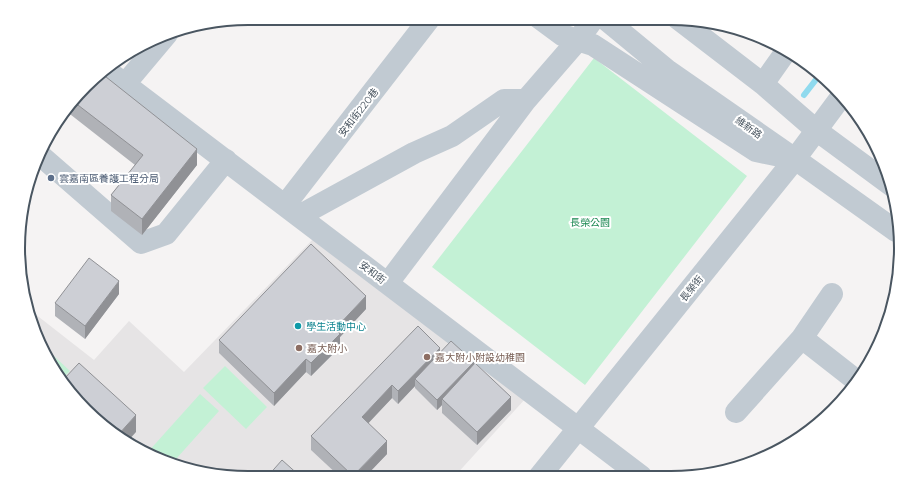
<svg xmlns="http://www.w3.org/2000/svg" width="919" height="496" font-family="Montserrat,'Noto Sans TC',sans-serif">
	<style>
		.education { fill: #e6e4e5 }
		.green { fill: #c3f1d5 }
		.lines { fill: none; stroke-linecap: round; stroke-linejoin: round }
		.stream { stroke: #90daee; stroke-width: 6 }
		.minor { stroke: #c1cad2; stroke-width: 22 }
		.wall { fill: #b0b2b7 }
		.shaded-wall { fill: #909195 }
		.building { fill: #cdcfd5; stroke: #909195 }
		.service-dot { fill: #5c6f8a; stroke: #fff; stroke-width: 1.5 }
		.culture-dot { fill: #0f9aa8; stroke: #fff; stroke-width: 1.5 }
		.education-dot { fill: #8d6e63; stroke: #fff; stroke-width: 1.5 }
		.labels { text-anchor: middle; stroke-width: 4; stroke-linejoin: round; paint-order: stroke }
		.street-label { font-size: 10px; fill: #4a5661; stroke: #fff }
		.service-label { font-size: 10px; fill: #4e5e75; stroke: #fff; text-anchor: start }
		.park-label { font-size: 10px; fill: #17864f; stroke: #fff }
		.culture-label { font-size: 10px; fill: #0d838f; stroke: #fff; text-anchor: start }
		.education-label { font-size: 10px; fill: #785e54; stroke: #fff; text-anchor: start }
		.rim { fill: none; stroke: #4a5661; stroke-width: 2 }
	</style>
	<rect width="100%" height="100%" fill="#f5f3f3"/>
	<!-- education -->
	<path class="education" d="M 316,236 L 526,398 L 454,477 L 233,478 L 188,470 L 133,447 L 75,400 L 36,336 L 30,310 L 94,360 L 129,321 L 184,372 Z"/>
	<!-- green -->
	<path class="green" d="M 594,58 L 747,176 L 585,385 L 432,267 Z
		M 40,343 L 70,371 L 62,379 Z
		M 225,366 L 267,407 L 246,429 L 203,388 Z
		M 200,394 L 219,411 L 176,459 C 186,467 198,464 210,468 C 215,470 220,473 225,476 L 188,470 L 147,453 Z"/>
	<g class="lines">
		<!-- stream -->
		<path class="stream" d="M 804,95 L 818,77"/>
		<!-- minor -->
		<path class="minor" d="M 539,18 L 562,35 L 593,45 L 756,151 L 785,157
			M 604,18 L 667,70 L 795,159 L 896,231
			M 677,18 L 763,84 L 816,130 L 892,186
			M 105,69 L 641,476
			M 125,84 L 167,34
			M 763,84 L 787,50
			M 41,156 L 141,243 L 166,234 L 226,160
			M 285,205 L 430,18
			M 299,216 L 414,153 L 452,136 L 504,100 L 526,100
			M 388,283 L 526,100 L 578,40 L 594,18
			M 802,338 L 857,381
			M 736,412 L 802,338 L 832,294
			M 539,477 L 795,159 L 841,97"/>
	</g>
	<!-- wall -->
	<path class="wall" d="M 101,73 L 197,165 L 142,235 L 111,211 L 111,195 L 135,165 L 66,111 Z
		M 119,294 L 85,339 L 55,316 L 55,303 Z
		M 366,309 L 340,337 L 340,347 L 311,376 L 306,372 L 274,406 L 219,353 L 219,340 Z
		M 440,353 L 474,364 L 511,410 L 477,445 L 442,413 L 442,405 L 437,410 L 415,388 L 415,386 L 398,404 L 392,398 L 368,423 L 387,454 L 365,477 L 340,477 L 311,450 L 311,436 Z"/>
	<!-- shaded-wall -->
	<path class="shaded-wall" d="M 197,149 L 197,165 L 142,235 L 142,219 Z
		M 119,281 L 119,294 L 85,339 L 85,326 Z
		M 366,296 L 366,309 L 340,337 L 340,347 L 311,376 L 311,363 L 335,329 Z
		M 440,348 L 440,361 L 415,379 L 415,386 L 398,404 L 398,391 Z
		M 306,359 L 306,372 L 274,406 L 274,393 Z
		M 474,362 L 474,372 L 442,399 L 442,405 L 437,410 L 437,400 Z
		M 392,385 L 392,398 L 362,430 L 362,417 Z
		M 511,397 L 511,410 L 477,445 L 477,432 Z
		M 136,415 L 136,432 L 127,442 L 118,435 Z
		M 387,441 L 387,454 L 365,477 L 353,477 Z"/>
	<!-- building -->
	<path class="building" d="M 101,73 L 197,149 L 142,219 L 111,195 L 143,155 L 74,102 Z
		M 311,244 L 366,296 L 335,329 L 340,334 L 311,363 L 306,359 L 274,393 L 219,340 Z
		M 89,258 L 119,281 L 85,326 L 55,303 Z
		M 418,326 L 440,348 L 398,391 L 392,385 L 362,417 L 387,441 L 353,476 L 311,436 Z
		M 451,341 L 474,362 L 437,400 L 415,379 Z
		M 79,363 L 136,415 L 118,435 L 75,400 L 63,380 Z
		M 475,363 L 511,397 L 477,432 L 442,399 Z
		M 282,460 L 301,477 L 267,477 Z"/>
	<!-- markers -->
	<circle class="service-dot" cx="51" cy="178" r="4"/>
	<circle class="culture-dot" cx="298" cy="326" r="4"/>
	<g class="education-dot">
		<circle cx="299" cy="348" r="4"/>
		<circle cx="427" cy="357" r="4"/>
	</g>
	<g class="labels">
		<!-- street labels -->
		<g class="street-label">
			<text transform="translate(358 112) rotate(-52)" y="4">安和街220巷</text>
			<text transform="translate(749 127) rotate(35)" y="4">維新路</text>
			<text transform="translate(373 272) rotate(37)" y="4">安和街</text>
			<text transform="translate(691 288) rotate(-51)" y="4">長榮街</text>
		</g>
		<!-- service labels -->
		<g class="service-label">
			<text x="59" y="182">雲嘉南區養護工程分局</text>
		</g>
		<!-- park labels -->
		<g class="park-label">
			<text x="590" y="226">長榮公園</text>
		</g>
		<!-- culture labels -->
		<g class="culture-label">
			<text x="306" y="330">學生活動中心</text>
		</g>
		<!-- education labels -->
		<g class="education-label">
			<text x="307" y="352">嘉大附小</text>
			<text x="435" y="361">嘉大附小附設幼稚園</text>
		</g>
	</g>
	<!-- crop -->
	<path d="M0 0H919V496H0ZM248 25H671A223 223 0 0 1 894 248V248A223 223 0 0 1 671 471H248A223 223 0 0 1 25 248V248A223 223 0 0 1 248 25Z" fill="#fff" fill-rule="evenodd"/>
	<path class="rim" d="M248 25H671A223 223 0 0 1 894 248V248A223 223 0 0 1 671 471H248A223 223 0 0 1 25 248V248A223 223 0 0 1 248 25Z"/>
</svg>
